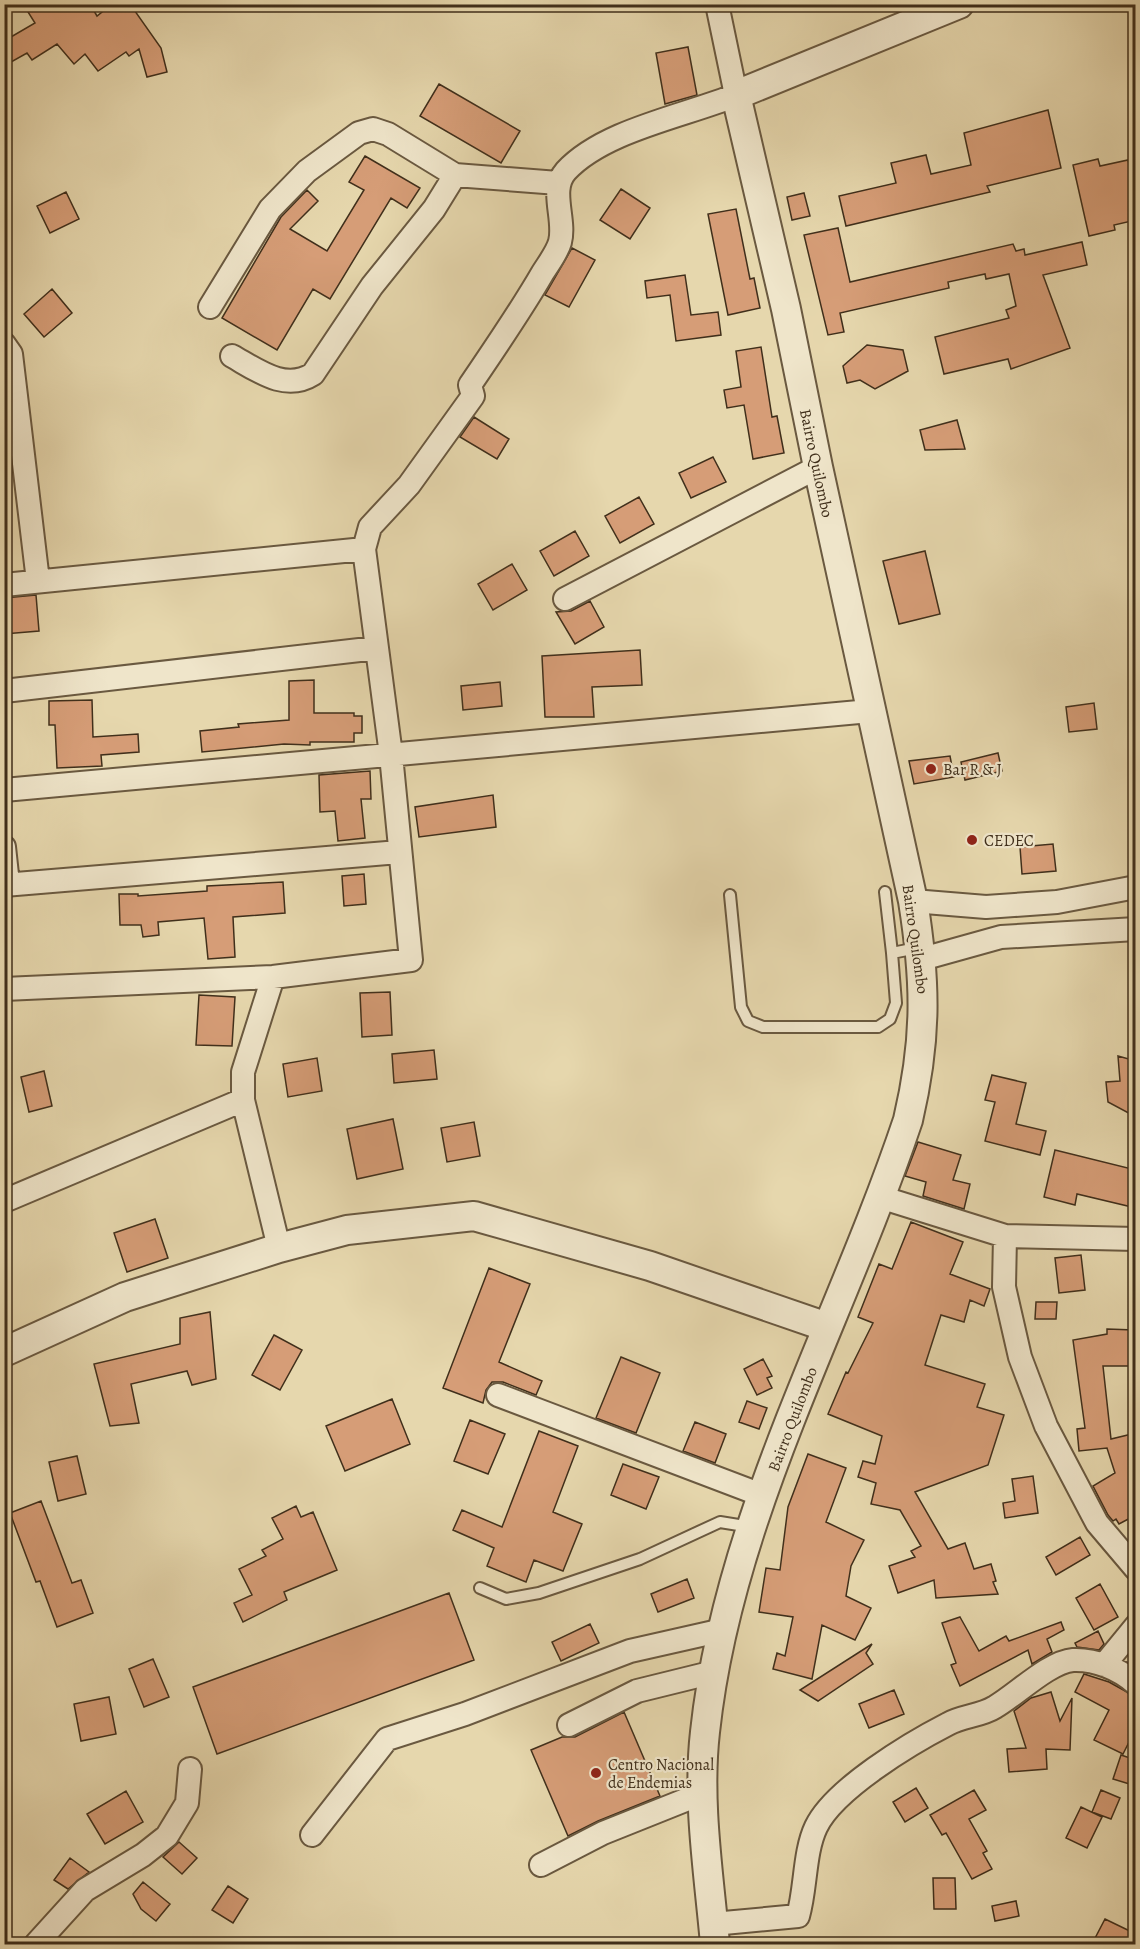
<svg xmlns="http://www.w3.org/2000/svg" width="1140" height="1949" font-family="Alegreya,serif">
	<style>
		.building { fill: #d69d77; stroke: #402f1b; stroke-width: 1.5 }
		.lines { fill: none; stroke-linecap: round; stroke-linejoin: round }
		.service-casing { stroke: #6a5940; stroke-width: 14 }
		.minor-casing { stroke: #6a5940; stroke-width: 26 }
		.tertiary-casing { stroke: #6a5940; stroke-width: 32 }
		.service { stroke: #efe5ca; stroke-width: 10 }
		.minor { stroke: #efe5ca; stroke-width: 22 }
		.tertiary { stroke: #efe5ca; stroke-width: 28 }
		.poi-dot { fill: #8f2418; stroke: #efe5ca; stroke-width: 2 }
		.labels { text-anchor: middle; stroke-width: 4.5; stroke-linejoin: round; paint-order: stroke }
		.street-label { font-size: 16px; fill: #402f1b; stroke: #efe5ca }
		.poi-label { font-size: 16px; fill: #402f1b; stroke: #efe5ca; text-anchor: start }
	</style>
	<rect width="100%" height="100%" fill="#e6d7ad"/>
	<filter id="stains"><feTurbulence type="fractalNoise" baseFrequency=".00333" numOctaves="4"/><feColorMatrix values="0 0 0 0 .2 0 0 0 0 .09 0 0 0 0 .02 0 0 0 .5 -.17"/></filter>
	<radialGradient id="worn" r=".72"><stop offset=".6" stop-color="#630" stop-opacity="0"/><stop offset="1" stop-color="#630" stop-opacity=".3"/></radialGradient>
	<!-- building -->
	<path class="building" d="M 23,4 L 90,4 L 97,16 L 112,4 L 130,4 L 161,48 L 167,72 L 147,77 L 139,49 L 129,56 L 126,52 L 98,71 L 85,54 L 74,64 L 57,44 L 32,60 L 27,53 L 4,66 L 4,41 L 35,23 Z
		M 688,47 L 697,95 L 665,104 L 656,53 Z
		M 439,84 L 520,131 L 501,163 L 420,116 Z
		M 1048,110 L 1061,168 L 987,186 L 990,192 L 846,226 L 839,196 L 896,183 L 891,163 L 926,155 L 931,174 L 971,165 L 964,133 Z
		M 365,156 L 420,188 L 407,208 L 391,198 L 330,299 L 313,289 L 277,350 L 222,318 L 281,217 L 307,190 L 318,201 L 290,229 L 327,251 L 364,190 L 349,182 Z
		M 1098,159 L 1100,166 L 1128,160 L 1136,191 L 1136,220 L 1114,225 L 1115,230 L 1089,236 L 1073,165 Z
		M 621,189 L 650,208 L 630,239 L 600,220 Z
		M 66,192 L 79,219 L 50,233 L 37,206 Z
		M 804,193 L 810,216 L 792,220 L 787,197 Z
		M 736,209 L 750,279 L 754,278 L 760,308 L 728,315 L 708,214 Z
		M 838,228 L 850,282 L 1013,244 L 1016,251 L 1024,249 L 1025,255 L 1082,242 L 1087,265 L 1043,275 L 1070,348 L 1011,369 L 1008,359 L 944,374 L 935,337 L 1009,318 L 1006,310 L 1016,306 L 1009,274 L 986,279 L 985,274 L 948,282 L 949,288 L 840,313 L 844,332 L 828,335 L 804,235 Z
		M 572,248 L 595,260 L 569,307 L 545,295 Z
		M 685,275 L 691,315 L 718,312 L 721,335 L 676,341 L 670,295 L 647,298 L 645,281 Z
		M 52,289 L 72,313 L 44,337 L 24,314 Z
		M 867,345 L 903,350 L 908,371 L 875,389 L 860,380 L 847,383 L 843,366 Z
		M 761,347 L 772,417 L 777,416 L 784,453 L 753,459 L 744,405 L 727,408 L 724,390 L 741,387 L 736,351 Z
		M 474,417 L 509,439 L 497,459 L 460,437 Z
		M 957,420 L 965,449 L 925,450 L 920,430 Z
		M 713,457 L 726,482 L 691,498 L 679,473 Z
		M 639,497 L 654,524 L 620,543 L 605,516 Z
		M 575,531 L 589,556 L 554,576 L 540,551 Z
		M 925,551 L 940,614 L 899,624 L 883,561 Z
		M 512,564 L 527,590 L 493,610 L 478,584 Z
		M 36,595 L 39,631 L 4,634 L 4,598 Z
		M 590,601 L 604,627 L 575,644 L 556,612 L 571,611 Z
		M 640,650 L 642,685 L 592,687 L 594,717 L 545,717 L 542,656 Z
		M 314,680 L 314,713 L 354,713 L 354,716 L 362,716 L 362,733 L 354,733 L 354,742 L 310,742 L 310,745 L 284,744 L 202,752 L 200,731 L 239,727 L 238,724 L 289,720 L 289,681 Z
		M 500,682 L 502,706 L 463,710 L 461,686 Z
		M 92,700 L 93,737 L 138,734 L 139,752 L 101,755 L 102,766 L 57,768 L 55,725 L 49,725 L 49,701 Z
		M 1094,703 L 1097,729 L 1069,732 L 1066,707 Z
		M 998,753 L 1002,771 L 965,780 L 961,762 Z
		M 950,756 L 954,777 L 914,784 L 909,761 Z
		M 370,771 L 371,799 L 361,799 L 365,838 L 338,841 L 335,811 L 320,812 L 319,775 Z
		M 493,795 L 496,827 L 419,837 L 415,807 Z
		M 1053,844 L 1056,871 L 1022,874 L 1020,847 Z
		M 364,874 L 366,904 L 344,906 L 342,876 Z
		M 283,882 L 285,913 L 233,917 L 235,957 L 208,959 L 204,918 L 158,922 L 159,935 L 143,937 L 141,925 L 120,925 L 119,894 L 138,894 L 138,896 L 207,891 L 207,886 Z
		M 390,992 L 392,1035 L 362,1037 L 360,993 Z
		M 199,995 L 235,997 L 232,1046 L 196,1045 Z
		M 434,1050 L 437,1079 L 394,1083 L 392,1054 Z
		M 1118,1056 L 1136,1061 L 1136,1117 L 1108,1102 L 1106,1082 L 1120,1081 Z
		M 317,1058 L 322,1091 L 288,1097 L 283,1064 Z
		M 44,1071 L 52,1106 L 29,1112 L 21,1077 Z
		M 992,1075 L 1026,1083 L 1016,1124 L 1046,1131 L 1040,1155 L 985,1141 L 995,1102 L 985,1100 Z
		M 393,1119 L 403,1169 L 357,1179 L 347,1129 Z
		M 474,1122 L 480,1156 L 447,1162 L 441,1128 Z
		M 918,1142 L 961,1155 L 953,1180 L 970,1184 L 964,1209 L 923,1196 L 926,1182 L 905,1176 Z
		M 1055,1150 L 1136,1170 L 1136,1208 L 1077,1194 L 1075,1205 L 1044,1197 Z
		M 155,1219 L 168,1258 L 127,1272 L 114,1233 Z
		M 911,1222 L 963,1242 L 950,1274 L 990,1289 L 984,1306 L 970,1300 L 964,1322 L 941,1315 L 925,1365 L 985,1384 L 977,1407 L 1004,1415 L 988,1465 L 915,1492 L 948,1549 L 965,1543 L 974,1569 L 991,1564 L 996,1581 L 993,1582 L 998,1594 L 936,1598 L 934,1580 L 898,1593 L 889,1566 L 915,1557 L 911,1551 L 921,1546 L 900,1510 L 871,1504 L 876,1483 L 858,1477 L 863,1461 L 875,1464 L 882,1436 L 828,1414 L 846,1372 L 848,1373 L 873,1323 L 858,1317 L 879,1264 L 892,1269 Z
		M 1081,1255 L 1085,1290 L 1059,1293 L 1055,1258 Z
		M 489,1268 L 530,1284 L 499,1362 L 542,1381 L 536,1395 L 503,1382 L 492,1382 L 486,1390 L 483,1403 L 443,1388 Z
		M 1036,1302 L 1057,1302 L 1056,1319 L 1035,1319 Z
		M 210,1312 L 216,1379 L 192,1385 L 187,1371 L 131,1384 L 139,1423 L 110,1426 L 94,1364 L 180,1344 L 180,1318 Z
		M 1107,1329 L 1134,1330 L 1133,1366 L 1103,1366 L 1111,1439 L 1136,1433 L 1136,1515 L 1119,1524 L 1116,1519 L 1113,1521 L 1108,1515 L 1093,1486 L 1115,1473 L 1107,1448 L 1079,1451 L 1077,1429 L 1085,1428 L 1073,1340 L 1107,1334 Z
		M 274,1335 L 302,1350 L 280,1390 L 252,1375 Z
		M 621,1357 L 660,1373 L 636,1433 L 596,1418 Z
		M 763,1359 L 772,1376 L 767,1378 L 772,1388 L 757,1395 L 744,1369 Z
		M 392,1399 L 410,1444 L 345,1471 L 326,1426 Z
		M 747,1401 L 767,1408 L 759,1429 L 739,1422 Z
		M 470,1420 L 505,1434 L 488,1474 L 454,1461 Z
		M 695,1422 L 726,1434 L 715,1463 L 683,1451 Z
		M 539,1431 L 578,1446 L 553,1512 L 582,1524 L 563,1571 L 534,1560 L 526,1582 L 487,1566 L 494,1548 L 453,1530 L 462,1510 L 502,1527 Z
		M 808,1454 L 846,1468 L 826,1522 L 864,1540 L 851,1566 L 846,1596 L 871,1608 L 855,1640 L 822,1625 L 812,1679 L 773,1669 L 777,1653 L 785,1656 L 793,1617 L 759,1612 L 766,1568 L 780,1570 L 788,1507 Z
		M 77,1456 L 86,1494 L 58,1501 L 49,1462 Z
		M 623,1464 L 659,1477 L 646,1509 L 611,1495 Z
		M 1033,1476 L 1038,1513 L 1005,1518 L 1003,1503 L 1015,1501 L 1012,1479 Z
		M 41,1501 L 72,1583 L 81,1580 L 93,1613 L 57,1627 L 40,1581 L 36,1582 L 10,1513 Z
		M 296,1506 L 301,1517 L 313,1512 L 337,1570 L 284,1592 L 287,1600 L 243,1622 L 234,1603 L 252,1595 L 239,1569 L 266,1556 L 262,1550 L 283,1539 L 272,1518 Z
		M 1080,1537 L 1090,1555 L 1056,1575 L 1046,1557 Z
		M 687,1579 L 694,1598 L 658,1612 L 651,1594 Z
		M 1100,1584 L 1118,1617 L 1094,1630 L 1076,1598 Z
		M 449,1593 L 474,1660 L 217,1754 L 193,1687 Z
		M 960,1617 L 979,1651 L 1006,1636 L 1009,1641 L 1061,1622 L 1064,1630 L 1047,1639 L 1052,1652 L 1032,1664 L 1028,1650 L 960,1686 L 951,1665 L 956,1663 L 942,1623 Z
		M 590,1624 L 599,1643 L 561,1661 L 552,1642 Z
		M 1098,1631 L 1104,1644 L 1099,1650 L 1077,1647 L 1075,1643 Z
		M 872,1644 L 866,1653 L 873,1664 L 818,1701 L 800,1690 Z
		M 153,1659 L 169,1697 L 144,1707 L 129,1669 Z
		M 1084,1674 L 1109,1682 L 1136,1697 L 1136,1728 L 1123,1754 L 1094,1740 L 1109,1710 L 1075,1692 Z
		M 894,1690 L 904,1714 L 869,1728 L 859,1704 Z
		M 1051,1692 L 1060,1721 L 1072,1698 L 1070,1750 L 1046,1749 L 1047,1769 L 1009,1772 L 1007,1749 L 1026,1748 L 1014,1711 L 1031,1698 Z
		M 109,1697 L 116,1734 L 81,1741 L 74,1704 Z
		M 624,1712 L 660,1796 L 598,1821 L 568,1836 L 531,1750 L 562,1737 L 575,1737 Z
		M 1121,1755 L 1136,1760 L 1136,1786 L 1113,1779 Z
		M 916,1788 L 928,1808 L 905,1822 L 893,1802 Z
		M 974,1790 L 986,1810 L 969,1819 L 987,1851 L 983,1853 L 992,1869 L 972,1879 L 946,1833 L 942,1835 L 930,1815 Z
		M 1101,1790 L 1120,1798 L 1111,1819 L 1092,1812 Z
		M 126,1791 L 143,1822 L 105,1844 L 87,1814 Z
		M 1081,1807 L 1102,1817 L 1087,1848 L 1066,1838 Z
		M 179,1842 L 197,1858 L 182,1874 L 163,1857 Z
		M 70,1858 L 89,1872 L 68,1889 L 54,1880 Z
		M 933,1878 L 955,1878 L 956,1909 L 934,1909 Z
		M 143,1882 L 170,1904 L 156,1921 L 141,1909 L 133,1894 Z
		M 228,1886 L 248,1899 L 233,1923 L 212,1910 Z
		M 1016,1901 L 1019,1916 L 995,1921 L 992,1906 Z
		M 1105,1919 L 1136,1934 L 1136,1944 L 1092,1944 Z"/>
	<g class="lines">
		<!-- service casing -->
		<g class="service-casing">
			<path id="service" d="M 885,892 L 892,953
				M 730,895 L 741,1007 L 748,1021 L 763,1027 L 878,1027 L 890,1019 L 896,1003 L 892,953 L 917,948
				M 480,1588 L 506,1599 L 539,1593 L 640,1559 L 720,1522 L 751,1527"/>
		</g>
		<!-- minor casing -->
		<g class="minor-casing">
			<path id="minor" d="M 210,307 L 270,209 L 307,171 L 359,133 L 373,129 L 388,134 L 455,175 L 558,183
				M 4,344 L 11,354 L 38,581
				M 232,356 C 257,370 285,392 313,374 L 372,286 L 434,209 L 455,175
				M 4,585 L 364,549
				M 565,599 L 818,467
				M 4,691 L 377,648
				M 4,790 L 870,711
				M 4,847 L 8,884
				M 4,885 L 399,852
				M 913,901 L 986,907 L 1057,902 L 1136,887
				M 922,959 L 1001,937 L 1136,929
				M 273,977 L 243,1072 L 243,1100 L 279,1248
				M 4,989 L 273,977 L 411,960 L 391,755 L 364,549 L 370,527 L 409,485 L 473,396 L 470,385 C 495,348 520,312 542,274 C 548,264 557,253 560,242 C 566,219 549,190 566,171 C 604,130 685,116 736,95 L 717,4
				M 880,1197 L 1005,1236 L 1136,1239
				M 4,1201 L 243,1100
				M 1005,1236 L 1004,1287 L 1020,1357 L 1046,1426 L 1097,1523 L 1136,1569
				M 498,1395 L 764,1496
				M 1104,1665 L 1136,1626
				M 569,1725 L 637,1691 L 714,1672
				M 312,1835 L 387,1739 L 465,1714 L 630,1651 L 723,1630
				M 541,1865 L 603,1833 L 703,1793
				M 713,1924 L 798,1916 C 806,1889 804,1852 816,1827 C 834,1789 911,1743 948,1724 C 962,1716 981,1716 995,1707 C 1016,1695 1049,1662 1073,1660 C 1095,1659 1120,1669 1136,1684
				M 36,1944 L 85,1890 L 143,1855 L 167,1836 L 187,1803 L 190,1769"/>
		</g>
		<!-- tertiary casing -->
		<g class="tertiary-casing">
			<path id="tertiary" d="M 4,1352 L 125,1297 L 279,1248 L 347,1230 L 474,1216 L 650,1266 L 827,1327
				M 715,1944 C 709,1875 697,1802 705,1732 C 728,1517 840,1323 908,1120 C 927,1039 926,982 913,901 L 818,467 L 786,309 L 736,95 L 959,4"/>
		</g>
		<!-- service -->
		<use href="#service" class="service"/>
		<!-- minor -->
		<use href="#minor" class="minor"/>
		<!-- tertiary -->
		<use href="#tertiary" class="tertiary"/>
	</g>
	<!-- markers -->
	<g class="poi-dot">
		<circle cx="931" cy="769" r="6"/>
		<circle cx="972" cy="840" r="6"/>
		<circle cx="596" cy="1773" r="6"/>
	</g>
	<g class="labels">
		<!-- street labels -->
		<g class="street-label">
			<text transform="translate(817 463) rotate(78)" y="6">Bairro Quilombo</text>
			<text transform="translate(916 939) rotate(82)" y="6">Bairro Quilombo</text>
			<text transform="translate(792 1419) rotate(-69)" y="6">Bairro Quilombo</text>
		</g>
		<!-- poi labels -->
		<g class="poi-label">
			<text x="943" y="775">Bar R &amp; J</text>
			<text x="984" y="846">CEDEC</text>
			<text x="608" y="1770">Centro Nacional<tspan x="608" dy="18">de Endemias</tspan></text>
		</g>
	</g>
	<!-- margin -->
	<rect width="1140" height="1949" fill="none" stroke="#e6d7ad" stroke-width="24"/>
	<rect x="6" y="6" width="1128" height="1937" fill="none" stroke="#402f1b" stroke-width="3"/>
	<rect x="12" y="12" width="1116" height="1925" fill="none" stroke="#402f1b" stroke-width="1.5"/>
	<rect width="100%" height="100%" filter="url(#stains)"/>
	<rect width="100%" height="100%" fill="url(#worn)"/>
</svg>
